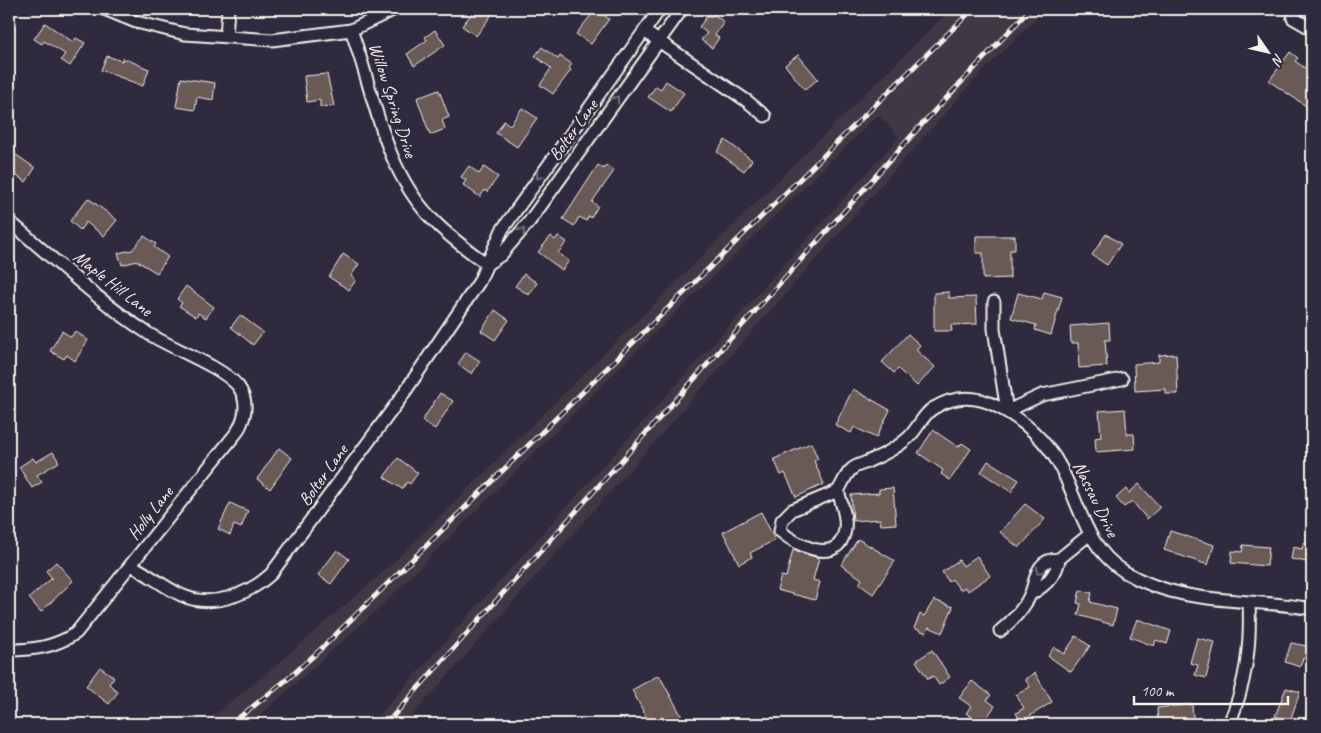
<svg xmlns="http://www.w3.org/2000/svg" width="1321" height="733" font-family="Caveat,sans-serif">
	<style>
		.built { fill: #403845 }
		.building { fill: #695a57; stroke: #f4f1e8 }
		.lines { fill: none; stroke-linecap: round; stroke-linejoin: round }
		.minor-casing { stroke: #f4f1e8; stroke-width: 15 }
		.minor { stroke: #2f2a3d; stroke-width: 11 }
		.rail-casing { stroke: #f4f1e8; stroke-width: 5 }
		.rail { stroke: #2f2a3d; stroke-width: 3; stroke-dasharray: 9; stroke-linecap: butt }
		.oneway { stroke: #747079 }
		.labels { text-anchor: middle; stroke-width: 5; stroke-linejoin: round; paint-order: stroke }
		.street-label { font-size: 18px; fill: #f4f1e8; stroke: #2f2a3d }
	</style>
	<rect width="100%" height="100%" fill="#2f2a3d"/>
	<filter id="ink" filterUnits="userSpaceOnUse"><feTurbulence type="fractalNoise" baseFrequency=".02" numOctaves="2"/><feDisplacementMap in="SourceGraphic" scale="10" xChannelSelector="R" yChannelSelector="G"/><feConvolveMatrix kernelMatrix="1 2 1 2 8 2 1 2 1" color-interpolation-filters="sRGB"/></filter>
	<g filter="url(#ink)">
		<!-- built -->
		<path class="built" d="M 951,9 L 1045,9 L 979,75 L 405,724 L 371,724 L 899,137 L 878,115 L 605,382 L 375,612 L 250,724 L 202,724 L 254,684 L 390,566 Z"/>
		<!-- building -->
		<path class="building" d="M 475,9 L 496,9 L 476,36 L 462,26 Z
			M 596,9 L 609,19 L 591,44 L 576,34 Z
			M 713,14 L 724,22 L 715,35 L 719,38 L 712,48 L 701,40 L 707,33 L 699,27 L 708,15 L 711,17 Z
			M 45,23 L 73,42 L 76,38 L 85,43 L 70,66 L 61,60 L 65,54 L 44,41 L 42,44 L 34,39 Z
			M 435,30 L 445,45 L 414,66 L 407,54 L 427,40 L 425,37 Z
			M 542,47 L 558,59 L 560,56 L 572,64 L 569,68 L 571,70 L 553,94 L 540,85 L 551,68 L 535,56 Z
			M 1290,52 L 1298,58 L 1295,61 L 1312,73 L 1312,110 L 1269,81 Z
			M 798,55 L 818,79 L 805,90 L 785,65 Z
			M 107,56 L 122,61 L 123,58 L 149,69 L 143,86 L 101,70 Z
			M 327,74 L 334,106 L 320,107 L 320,100 L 307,102 L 304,76 Z
			M 181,78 L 215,83 L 213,100 L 197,97 L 195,110 L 176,107 Z
			M 666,81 L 684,93 L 671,112 L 648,97 L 656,86 L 661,89 Z
			M 439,90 L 449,117 L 442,120 L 445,129 L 430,135 L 417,98 Z
			M 522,108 L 537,118 L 517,147 L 496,133 L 504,121 L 510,125 Z
			M 725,140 L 752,160 L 744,171 L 717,152 Z
			M 15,154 L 35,168 L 26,182 L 9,171 L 9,155 L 13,157 Z
			M 598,165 L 604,169 L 606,165 L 614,171 L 592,202 L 598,206 L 591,218 L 589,216 L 586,221 L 579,217 L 574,226 L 563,219 Z
			M 469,166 L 479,174 L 484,167 L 498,177 L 487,192 L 485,190 L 480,197 L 463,185 L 466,180 L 461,177 Z
			M 88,198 L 117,220 L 104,236 L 86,222 L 80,230 L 70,221 Z
			M 1106,234 L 1121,244 L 1107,265 L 1092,255 Z
			M 144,236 L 156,244 L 154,247 L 168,257 L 157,273 L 137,261 L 122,265 L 118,253 L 132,250 Z
			M 551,236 L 555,240 L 558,236 L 567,242 L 558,253 L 569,261 L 562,270 L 538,252 Z
			M 976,236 L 1015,236 L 1015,250 L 1010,250 L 1010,278 L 983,279 L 983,253 L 976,253 Z
			M 343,254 L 359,264 L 351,276 L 356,280 L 349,290 L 329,277 Z
			M 524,274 L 537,283 L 529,295 L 515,286 Z
			M 186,286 L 214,307 L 206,318 L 198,313 L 196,317 L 179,306 L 182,303 L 177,299 Z
			M 949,292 L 949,298 L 976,297 L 977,324 L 951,325 L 952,331 L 934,331 L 934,293 Z
			M 1044,292 L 1062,297 L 1051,335 L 1035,330 L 1036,325 L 1011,318 L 1018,293 L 1042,299 Z
			M 495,310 L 509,320 L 495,340 L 481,331 Z
			M 240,315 L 263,332 L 253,345 L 231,327 Z
			M 1109,323 L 1110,340 L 1105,340 L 1107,366 L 1079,368 L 1078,343 L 1071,343 L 1070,326 Z
			M 62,331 L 71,337 L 75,331 L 88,340 L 75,361 L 67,355 L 64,359 L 50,351 Z
			M 908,334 L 920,345 L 916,350 L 935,367 L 917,386 L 898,369 L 894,373 L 882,362 Z
			M 466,352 L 480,361 L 472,374 L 458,364 Z
			M 1176,354 L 1178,394 L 1166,394 L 1166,389 L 1135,391 L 1134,364 L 1159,362 L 1159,355 Z
			M 853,389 L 890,410 L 876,438 L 854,427 L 851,433 L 835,425 Z
			M 440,393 L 453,401 L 435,429 L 422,421 Z
			M 1125,409 L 1127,434 L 1134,434 L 1135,449 L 1096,452 L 1095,438 L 1101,437 L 1099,411 Z
			M 933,430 L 958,447 L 962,443 L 971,449 L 950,480 L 941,474 L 943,470 L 918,453 Z
			M 811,443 L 818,459 L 814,461 L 824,484 L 796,497 L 785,473 L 781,475 L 774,459 Z
			M 279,448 L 292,458 L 270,489 L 257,479 Z
			M 53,452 L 59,462 L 37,475 L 42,482 L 32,488 L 19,467 L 33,458 L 36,462 Z
			M 398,458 L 418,473 L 410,484 L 407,482 L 402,489 L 384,477 Z
			M 988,461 L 1019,480 L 1011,492 L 981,472 Z
			M 1139,484 L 1160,507 L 1147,519 L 1132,501 L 1124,507 L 1116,498 L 1126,489 L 1129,493 Z
			M 893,488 L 896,524 L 881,525 L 880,519 L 853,521 L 851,495 L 879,493 L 879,489 Z
			M 230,503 L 248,511 L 241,528 L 234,525 L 230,535 L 218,529 Z
			M 1025,504 L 1045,519 L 1019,548 L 1000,532 Z
			M 761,512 L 775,540 L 750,553 L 752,557 L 739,564 L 723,532 Z
			M 1170,531 L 1214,545 L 1208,565 L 1164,550 Z
			M 858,539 L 895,561 L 873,594 L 859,584 L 862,579 L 841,565 Z
			M 1303,543 L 1312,544 L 1312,563 L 1291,559 L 1293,547 L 1302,549 Z
			M 1243,545 L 1269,547 L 1267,566 L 1231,563 L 1232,551 L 1242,552 Z
			M 337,550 L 349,559 L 331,584 L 318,575 Z
			M 793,550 L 819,558 L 813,580 L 820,582 L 815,600 L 777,590 L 781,576 L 786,577 Z
			M 977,556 L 990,576 L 968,591 L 965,587 L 960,590 L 952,579 L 949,582 L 942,572 L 959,560 L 963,566 Z
			M 56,562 L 73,581 L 41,612 L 29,598 L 52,578 L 46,571 Z
			M 1080,590 L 1092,593 L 1090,602 L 1117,609 L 1113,625 L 1078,615 L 1081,604 L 1077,603 Z
			M 934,600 L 953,607 L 942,633 L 929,627 L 926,633 L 914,628 L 920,614 L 924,616 Z
			M 1137,619 L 1171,631 L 1167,644 L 1156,640 L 1154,646 L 1130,637 Z
			M 1076,636 L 1090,646 L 1071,672 L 1048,656 L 1054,647 L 1064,654 Z
			M 1197,638 L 1215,642 L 1206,678 L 1195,675 L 1198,665 L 1190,663 Z
			M 1291,643 L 1312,647 L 1312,661 L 1303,658 L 1300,667 L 1285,662 Z
			M 932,650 L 950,677 L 939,685 L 933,676 L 928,679 L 916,661 Z
			M 100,667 L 114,677 L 109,684 L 118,692 L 109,704 L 86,686 Z
			M 1035,673 L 1052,702 L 1030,716 L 1032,719 L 1022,724 L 1016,713 L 1024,708 L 1016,695 L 1030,687 L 1025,679 Z
			M 659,675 L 686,724 L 650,724 L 632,690 Z
			M 972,681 L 991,695 L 987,700 L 995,706 L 982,724 L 966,713 L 971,706 L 959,698 Z
			M 1286,688 L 1300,692 L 1290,721 L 1275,716 Z
			M 1192,704 L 1193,719 L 1158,722 L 1157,708 Z"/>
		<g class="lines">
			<!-- minor casing -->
			<g class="minor-casing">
				<path id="minor" d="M 104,9 L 136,22 L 185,34 L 272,40 L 351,30 L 395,9
					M 1296,9 L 1293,18 L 1312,29
					M 351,30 C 375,94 382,166 431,218 C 448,236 467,250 487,264
					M 644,31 L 747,101 L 765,116
					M 226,37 L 228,9
					M 9,221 C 54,259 99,302 149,334 C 173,349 221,366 238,386 C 249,401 246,417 237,432 L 76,633 C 55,647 34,650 9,650
					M 487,264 L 501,255 L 529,222 L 682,9
					M 994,302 L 994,329 L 1007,411
					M 1007,411 L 1042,395 L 1122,379
					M 838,491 L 792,510 L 782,520 L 780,531 C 794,543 833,565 843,537 C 849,523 842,505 838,491 C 842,485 846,473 852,469 C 856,465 864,464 869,461 C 881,456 898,447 908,438 C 917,430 922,416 932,409 C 953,396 975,395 996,406 C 1023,419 1047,441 1061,468 C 1080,505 1086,548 1125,572 C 1183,607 1249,597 1312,609
					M 131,565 C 148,574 164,587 181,595 C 211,609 248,595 271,574 L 400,399 L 479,282 L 502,230 L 660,9
					M 1031,594 C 1045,586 1057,575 1059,559 L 1090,534
					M 1000,631 C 1012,621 1024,609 1030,595 C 1037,580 1034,559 1059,559
					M 1229,724 C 1246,684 1251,646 1249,603"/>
			</g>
			<!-- minor -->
			<use href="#minor" class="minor"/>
			<!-- rail casing -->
			<g class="rail-casing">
				<path id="rail" d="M 231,724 L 290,677 L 322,648 L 973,9
					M 386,724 L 923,123 L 1030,9"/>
			</g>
			<!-- rail -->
			<use href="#rail" class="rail"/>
		</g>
		<!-- one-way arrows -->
		<defs><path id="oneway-chevron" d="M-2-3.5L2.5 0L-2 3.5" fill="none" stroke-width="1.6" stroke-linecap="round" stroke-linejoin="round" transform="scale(1.25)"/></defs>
		<g class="oneway">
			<use href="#oneway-chevron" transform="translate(616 99) rotate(-54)"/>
			<use href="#oneway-chevron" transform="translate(539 176) rotate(126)"/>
			<use href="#oneway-chevron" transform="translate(522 231) rotate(-52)"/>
			<use href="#oneway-chevron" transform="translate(1039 571) rotate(125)"/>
		</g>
	</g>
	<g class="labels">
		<!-- street labels -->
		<g class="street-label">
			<text transform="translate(393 100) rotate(72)" y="6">Willow Spring Drive</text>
			<text transform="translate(573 130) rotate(-54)" y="6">Bolter Lane</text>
			<text transform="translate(113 283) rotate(38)" y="6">Maple Hill Lane</text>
			<text transform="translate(323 475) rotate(-54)" y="6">Bolter Lane</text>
			<text transform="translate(1096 499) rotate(64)" y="6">Nassau Drive</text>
			<text transform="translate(150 513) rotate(-52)" y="6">Holly Lane</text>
		</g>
	</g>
	<!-- margin -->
	<rect width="1321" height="733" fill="none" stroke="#2f2a3d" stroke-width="30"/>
	<rect x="15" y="15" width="1291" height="703" fill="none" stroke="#f4f1e8" stroke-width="2" filter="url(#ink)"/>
	<!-- north arrow -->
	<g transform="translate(1268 52) rotate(124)" stroke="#2f2a3d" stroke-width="4" paint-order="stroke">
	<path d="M0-4L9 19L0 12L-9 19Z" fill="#f4f1e8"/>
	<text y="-8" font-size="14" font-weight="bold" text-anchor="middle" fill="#f4f1e8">N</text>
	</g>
	<!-- scale -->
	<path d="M1134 696v8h154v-8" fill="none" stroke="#f4f1e8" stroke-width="2.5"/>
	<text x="1141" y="696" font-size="15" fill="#f4f1e8" stroke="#2f2a3d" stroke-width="4" paint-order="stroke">100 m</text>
</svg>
